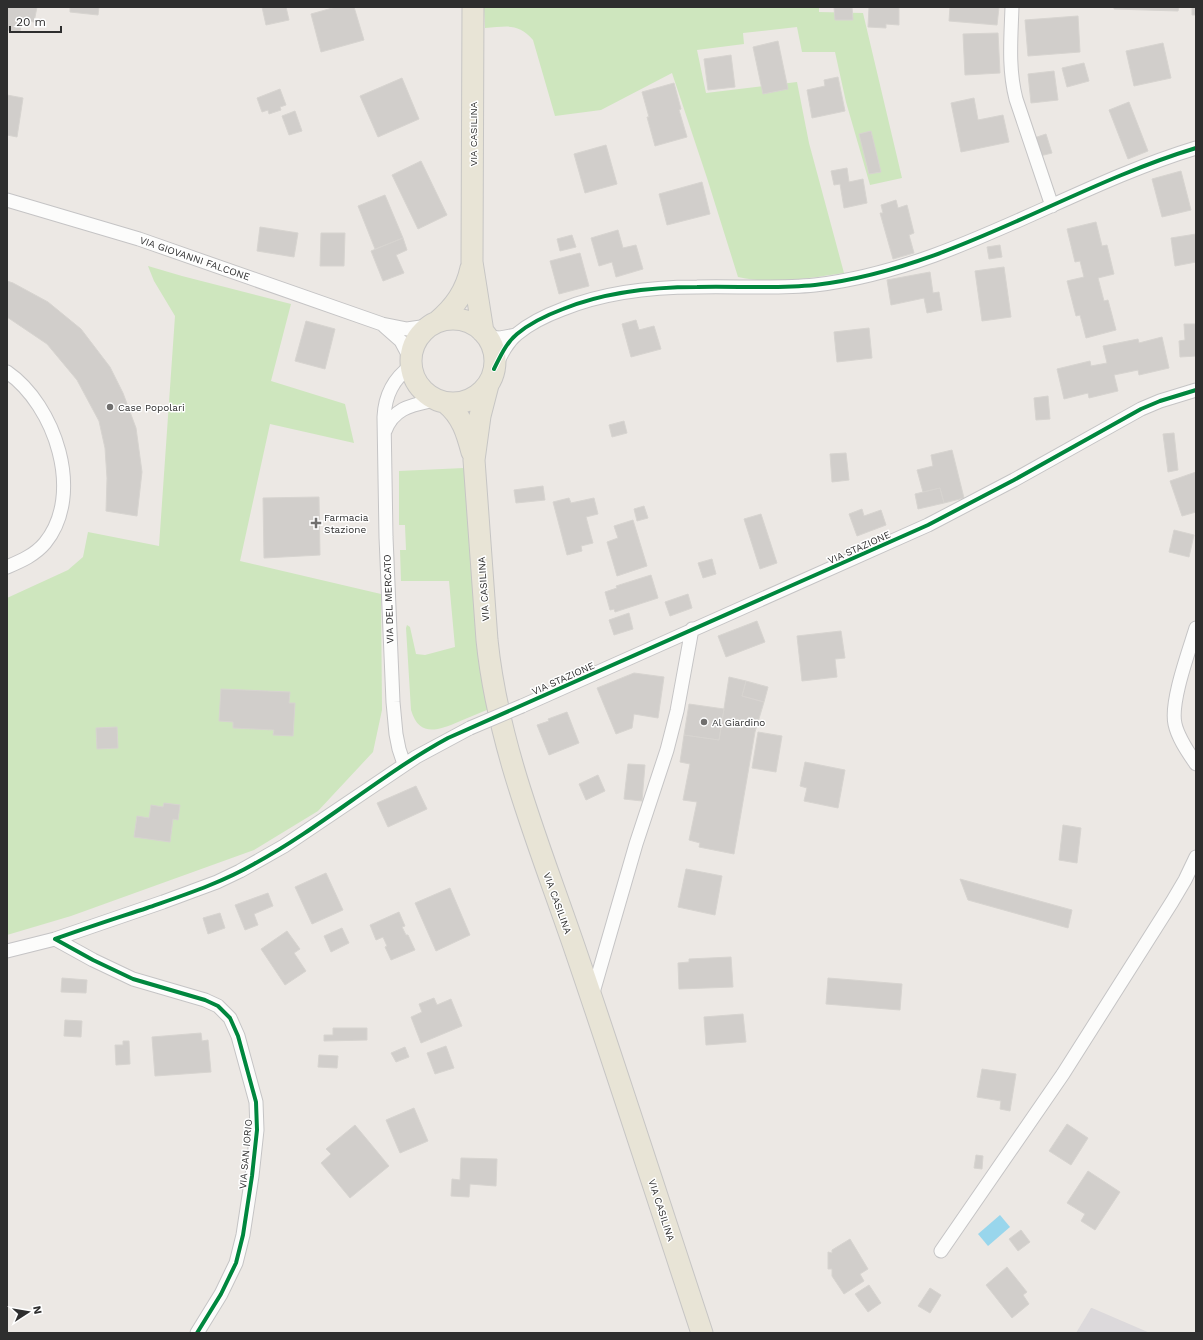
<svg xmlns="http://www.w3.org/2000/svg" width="1203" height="1340" font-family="'Work Sans',sans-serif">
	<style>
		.industrial { fill: #dcd9db }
		.green { fill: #cee6be }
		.water { fill: #99d6ec }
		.building { fill: #d1cecb; stroke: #d7d4d0 }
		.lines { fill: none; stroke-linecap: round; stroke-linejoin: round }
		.street-casing { stroke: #c5c4c5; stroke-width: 15 }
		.primary-casing { stroke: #c6c5c4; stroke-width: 23 }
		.street { stroke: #fcfcfb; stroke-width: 13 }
		.primary { stroke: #e8e4d6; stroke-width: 21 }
		.street-bridge-casing { stroke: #c5c4c5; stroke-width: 15; stroke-linecap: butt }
		.street-bridge { stroke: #fcfcfb; stroke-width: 13 }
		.cycleway-casing { stroke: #fff; stroke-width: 6 }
		.cycleway { stroke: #00873e; stroke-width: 4 }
		.poi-dot { fill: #706f6e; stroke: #fff; stroke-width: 1.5 }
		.labels { text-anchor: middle; stroke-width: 3; stroke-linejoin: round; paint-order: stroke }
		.street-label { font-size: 10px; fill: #2e2e2e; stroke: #fff }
		.poi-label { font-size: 10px; fill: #2e2e2e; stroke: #fff; text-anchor: start }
	</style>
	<rect width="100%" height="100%" fill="#ece8e4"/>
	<!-- industrial -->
	<path class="industrial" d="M 1091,1308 L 1092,1308 L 1150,1333 L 1076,1333 Z"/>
	<!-- green -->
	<path class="green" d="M 484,7 L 819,7 L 819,12 L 863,13 L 902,178 L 870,185 L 846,102 L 835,52 L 802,52 L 797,27 L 743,33 L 744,44 L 697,50 L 706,93 L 797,82 L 809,143 L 844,273 C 810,278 772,285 738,277 L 707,178 L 672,73 L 601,110 L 555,116 L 533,40 C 518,22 506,27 485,28 Z
		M 148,266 L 182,276 L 291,304 L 271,381 L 345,404 L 354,443 L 270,424 L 240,561 L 381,594 L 382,710 L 373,752 L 318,811 L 254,850 L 71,916 L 7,935 L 7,598 L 68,570 L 83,557 L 88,532 L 159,546 L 175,316 L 154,281 Z
		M 465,450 L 489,709 C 479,713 468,718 458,722 C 437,731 419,737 411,710 L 406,628 L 407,625 L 410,627 L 416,654 L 425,655 L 455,647 L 449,581 L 401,581 L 400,550 L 406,550 L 405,525 L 399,525 L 399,471 L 464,468 Z"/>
	<!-- water -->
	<path class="water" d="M 1000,1215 L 1010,1227 L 988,1246 L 978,1234 Z"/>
	<!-- building -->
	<path class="building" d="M 7,7 L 37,7 L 34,22 L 22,20 L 20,32 L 7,30 Z
		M 70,7 L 99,7 L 98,15 L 70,12 Z
		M 262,7 L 286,7 L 289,20 L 266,25 Z
		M 336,7 L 354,7 L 364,40 L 321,52 L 311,14 Z
		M 834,7 L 852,7 L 853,20 L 835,20 Z
		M 869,7 L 899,7 L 899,25 L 886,24 L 886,28 L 868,27 Z
		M 950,7 L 999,7 L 997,25 L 949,21 Z
		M 1114,7 L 1179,7 L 1178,11 L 1114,9 Z
		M 1192,7 L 1196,7 L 1196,15 L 1192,15 Z
		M 1078,16 L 1080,52 L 1028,56 L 1025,20 Z
		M 998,33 L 1000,73 L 965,75 L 963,34 Z
		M 778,41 L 788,89 L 763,94 L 753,47 Z
		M 1163,43 L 1171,78 L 1134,86 L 1126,51 Z
		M 731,55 L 735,87 L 708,90 L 704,59 Z
		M 1084,63 L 1089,81 L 1067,87 L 1062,68 Z
		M 1054,71 L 1058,100 L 1031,103 L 1028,74 Z
		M 838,77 L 845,111 L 812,118 L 807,90 L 825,86 L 824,80 Z
		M 402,78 L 419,119 L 378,137 L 360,96 Z
		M 674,83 L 681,109 L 679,110 L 687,137 L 655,146 L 647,117 L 649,117 L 642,92 Z
		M 280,89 L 286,105 L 280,107 L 281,110 L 269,114 L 268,110 L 262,112 L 257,98 Z
		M 7,95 L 23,98 L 17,137 L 7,135 Z
		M 974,98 L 978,120 L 1003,115 L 1009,142 L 961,152 L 951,103 Z
		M 1129,102 L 1148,151 L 1128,159 L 1109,110 Z
		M 295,111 L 302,131 L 289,135 L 282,116 Z
		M 871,131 L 881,172 L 869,174 L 859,134 Z
		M 1046,134 L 1052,153 L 1040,156 L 1034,138 Z
		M 606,145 L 617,184 L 585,193 L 574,154 Z
		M 421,161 L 447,215 L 418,229 L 392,175 Z
		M 847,168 L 849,182 L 863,179 L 867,203 L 844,208 L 840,184 L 834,185 L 831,171 Z
		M 1181,171 L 1191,210 L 1162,217 L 1152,179 Z
		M 702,182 L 710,214 L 667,225 L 659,194 Z
		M 385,195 L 403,238 L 375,249 L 358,206 Z
		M 896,200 L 898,208 L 907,205 L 914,233 L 909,235 L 914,253 L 893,259 L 880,213 L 883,213 L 881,205 Z
		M 1096,222 L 1102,246 L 1107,245 L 1114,274 L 1098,278 L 1104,301 L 1108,300 L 1116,330 L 1086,338 L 1080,315 L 1076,316 L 1067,281 L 1084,277 L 1080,261 L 1075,262 L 1067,229 Z
		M 260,227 L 298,233 L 294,257 L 257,251 Z
		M 618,230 L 623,248 L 636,245 L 643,269 L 616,277 L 612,262 L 599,266 L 591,238 Z
		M 321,233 L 345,233 L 344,266 L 320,266 Z
		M 1196,234 L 1196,262 L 1175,266 L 1171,238 Z
		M 572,235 L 576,247 L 560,251 L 557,239 Z
		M 403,238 L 407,250 L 396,255 L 404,273 L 383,281 L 371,251 Z
		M 1000,245 L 1002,257 L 989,259 L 987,247 Z
		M 580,253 L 589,286 L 559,294 L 550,261 Z
		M 1004,267 L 1011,317 L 982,321 L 975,271 Z
		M 930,272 L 933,293 L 939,292 L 942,310 L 927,313 L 924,298 L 891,305 L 887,280 Z
		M 7,281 L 13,283 L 48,302 L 81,329 L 110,367 L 123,393 L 136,428 L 142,472 L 137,516 L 106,511 L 107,478 L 105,448 L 99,421 L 77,380 L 47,344 L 7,317 Z
		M 636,320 L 639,330 L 654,326 L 661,349 L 631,357 L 622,324 Z
		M 306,321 L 335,329 L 325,369 L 295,361 Z
		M 1184,324 L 1196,324 L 1196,356 L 1180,357 L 1179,341 L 1185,340 Z
		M 869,328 L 872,358 L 837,362 L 834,332 Z
		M 1162,337 L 1169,368 L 1139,375 L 1138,370 L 1114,375 L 1118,391 L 1089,398 L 1088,393 L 1064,399 L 1057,369 L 1090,361 L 1091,366 L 1107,363 L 1103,346 L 1138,339 L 1139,343 Z
		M 1048,396 L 1050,419 L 1036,420 L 1034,398 Z
		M 624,421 L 627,433 L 612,437 L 609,425 Z
		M 1174,433 L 1178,470 L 1168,472 L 1163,434 Z
		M 952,450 L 964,498 L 944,503 L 940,488 L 923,492 L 917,470 L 933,466 L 931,455 Z
		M 846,453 L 849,480 L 832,482 L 830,454 Z
		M 1196,472 L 1196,512 L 1182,516 L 1170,481 Z
		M 543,486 L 545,500 L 516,503 L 514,490 Z
		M 940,488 L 944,503 L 918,509 L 915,494 Z
		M 319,497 L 320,555 L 264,558 L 263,498 Z
		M 569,498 L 571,503 L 594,498 L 598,514 L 586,517 L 593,543 L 581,546 L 582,551 L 567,555 L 553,502 Z
		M 644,506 L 648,518 L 637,521 L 634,509 Z
		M 862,509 L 864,516 L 881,510 L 886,525 L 857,536 L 849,514 Z
		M 761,514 L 777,563 L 760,569 L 744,519 Z
		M 633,520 L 647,566 L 617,576 L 607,542 L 618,538 L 614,526 Z
		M 1174,530 L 1194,535 L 1189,557 L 1169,552 Z
		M 712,559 L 716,574 L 703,578 L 698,563 Z
		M 651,575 L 658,598 L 615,612 L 614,609 L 610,610 L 605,592 L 617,588 L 616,586 Z
		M 688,594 L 692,608 L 670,616 L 665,602 Z
		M 629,613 L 633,629 L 614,635 L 609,620 Z
		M 757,621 L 765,642 L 726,657 L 718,636 Z
		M 841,631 L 845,658 L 835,659 L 837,677 L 802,681 L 797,636 Z
		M 634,673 L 664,677 L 658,718 L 634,714 L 632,728 L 616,734 L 597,688 Z
		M 729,677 L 746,681 L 742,696 L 764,702 L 755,732 L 734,854 L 699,847 L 700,843 L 689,840 L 697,802 L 683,800 L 690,764 L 680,762 L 684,735 L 719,740 Z
		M 746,681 L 768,687 L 764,702 L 742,696 Z
		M 221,689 L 290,692 L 289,703 L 295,703 L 293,736 L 273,735 L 274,730 L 233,728 L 233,722 L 219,721 Z
		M 689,704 L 724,709 L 719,740 L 684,735 Z
		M 567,712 L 579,743 L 549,755 L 537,725 L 549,721 L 548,719 Z
		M 117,727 L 118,748 L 97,749 L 96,728 Z
		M 758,732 L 782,736 L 776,772 L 752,768 Z
		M 805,762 L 845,770 L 838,808 L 804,801 L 807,788 L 800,786 Z
		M 628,764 L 645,765 L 642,801 L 624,799 Z
		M 598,775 L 605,791 L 586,800 L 579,784 Z
		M 416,786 L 427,809 L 388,827 L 377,803 Z
		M 164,803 L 180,805 L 178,820 L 173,819 L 170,842 L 134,837 L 137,816 L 149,818 L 151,805 L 163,807 Z
		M 1063,825 L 1081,828 L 1077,863 L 1059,860 Z
		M 686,869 L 722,876 L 715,915 L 678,907 Z
		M 326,873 L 343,910 L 312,924 L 295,887 Z
		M 960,879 L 1072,910 L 1068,928 L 968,900 Z
		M 450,888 L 470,935 L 436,951 L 415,903 Z
		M 268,893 L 273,906 L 254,914 L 258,925 L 245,930 L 235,905 Z
		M 399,912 L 405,926 L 402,927 L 406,935 L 408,935 L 415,950 L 391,960 L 385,947 L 387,946 L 383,937 L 376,940 L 370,925 Z
		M 220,913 L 225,928 L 208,934 L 203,918 Z
		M 342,928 L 349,943 L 331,952 L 324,936 Z
		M 287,931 L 300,949 L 294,953 L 306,971 L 285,985 L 261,949 Z
		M 731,957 L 733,987 L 679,989 L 678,963 L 689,962 L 689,959 Z
		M 62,978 L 87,980 L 86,993 L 61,992 Z
		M 828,978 L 902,984 L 900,1010 L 826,1004 Z
		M 434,998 L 437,1005 L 451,999 L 462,1026 L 421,1043 L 411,1017 L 422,1012 L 419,1004 Z
		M 743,1014 L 746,1042 L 706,1045 L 704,1017 Z
		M 65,1020 L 82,1021 L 81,1037 L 64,1036 Z
		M 333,1028 L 367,1028 L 367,1040 L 324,1041 L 324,1035 L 333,1035 Z
		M 201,1033 L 202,1041 L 208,1040 L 211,1072 L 155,1076 L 152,1037 Z
		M 123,1041 L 129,1041 L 130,1064 L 116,1065 L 115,1045 L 123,1045 Z
		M 446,1046 L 454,1068 L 435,1074 L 427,1053 Z
		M 405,1047 L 409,1057 L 396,1062 L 391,1053 Z
		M 319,1055 L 338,1056 L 337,1068 L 318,1067 Z
		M 982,1069 L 1016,1074 L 1010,1111 L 1000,1109 L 1001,1101 L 977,1097 Z
		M 414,1108 L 428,1141 L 400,1153 L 386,1120 Z
		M 1067,1124 L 1088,1138 L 1071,1165 L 1049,1151 Z
		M 355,1125 L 389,1166 L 350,1198 L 321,1163 L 331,1154 L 326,1149 Z
		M 976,1155 L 983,1156 L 982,1169 L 974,1168 Z
		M 461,1158 L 497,1159 L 496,1186 L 470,1184 L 469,1197 L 451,1196 L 452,1179 L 460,1180 Z
		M 1088,1171 L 1120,1192 L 1095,1230 L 1081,1221 L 1085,1214 L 1067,1203 Z
		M 1021,1230 L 1030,1242 L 1018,1251 L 1009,1239 Z
		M 850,1239 L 868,1269 L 860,1274 L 864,1281 L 844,1294 L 832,1276 L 832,1269 L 828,1269 L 828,1252 L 832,1253 L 832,1250 Z
		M 1007,1267 L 1027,1292 L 1023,1295 L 1029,1304 L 1012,1318 L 986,1285 Z
		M 869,1285 L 881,1303 L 868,1312 L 855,1294 Z
		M 930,1288 L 941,1295 L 930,1313 L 918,1306 Z"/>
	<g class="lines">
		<!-- street casing -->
		<g class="street-casing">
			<path id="street" d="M 1012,7 C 1011,38 1008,68 1016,99 L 1052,206
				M 7,200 L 139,239 L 382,324 L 407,329 L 428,326
				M 384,326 L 401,341 L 410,358
				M 487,337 L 500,338 L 516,335
				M 494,369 C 500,357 506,343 517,334 C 530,323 547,315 563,309 C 605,292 652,287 697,287 C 736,286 776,289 815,285 C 951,269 1067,187 1196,148
				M 7,372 C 55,405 85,494 45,543 C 35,555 21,561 7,567
				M 385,431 C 394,407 413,405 435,400
				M 1196,628 C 1189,651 1170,702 1175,724 C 1178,738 1188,752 1196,764
				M 522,706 L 928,525 L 1014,480 L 1141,409 L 1160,401 L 1196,390
				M 404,764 L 399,749 L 396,734 L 393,702 L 386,537 L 384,417 C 385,395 393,379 411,366
				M 55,939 L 93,960 L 133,979 L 205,1000 L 218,1006 L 230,1018 L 238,1036 L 256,1102 L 257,1130 L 252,1176 L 243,1235 L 236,1263 L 221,1294 L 197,1333
				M 7,951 L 55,939 L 163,902 L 217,882 L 240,871 L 284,846 L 416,757 L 470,728
				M 592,996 L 636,844 L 667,750 L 677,711 L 692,629
				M 941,1251 L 1063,1074 L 1172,902 L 1185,880 L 1196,857"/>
		</g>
		<!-- primary casing -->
		<g class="primary-casing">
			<path id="primary" d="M 473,7 L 472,262 L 483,332
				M411 361a42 42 0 1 1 84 0a42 42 0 1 1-84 0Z
				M 437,322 C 455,307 466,291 471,268
				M 488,385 L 480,416 L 474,460 L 487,640 C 498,748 541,849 576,952 C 619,1078 660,1206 702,1333
				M 446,403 C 462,416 467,433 472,452"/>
		</g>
		<!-- street -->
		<use href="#street" class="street"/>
		<!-- primary -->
		<use href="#primary" class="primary"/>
		<!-- street-bridge casing -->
		<g class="street-bridge-casing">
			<path id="street-bridge" d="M 470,728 L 522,706"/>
		</g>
		<!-- street-bridge -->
		<use href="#street-bridge" class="street-bridge"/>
		<!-- cycleway casing -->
		<g class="cycleway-casing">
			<path id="cycleway" d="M 494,369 C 500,357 506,343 517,334 C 530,323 547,315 563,309 C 605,292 652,287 697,287 C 736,286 776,289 815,285 C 951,269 1067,187 1196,148
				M 55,939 C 86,928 117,918 147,908 C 184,895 221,883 254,864 C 322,827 380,775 448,738 L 928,525 L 1014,480 L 1141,409 L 1160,401 L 1196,390
				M 55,939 L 93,960 L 133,979 L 205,1000 L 218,1006 L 230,1018 L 238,1036 L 256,1102 L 257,1130 L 252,1176 L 243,1235 L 236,1263 L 221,1294 L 197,1333"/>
		</g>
		<!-- cycleway -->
		<use href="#cycleway" class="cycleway"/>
	</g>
	<!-- markers -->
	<g class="poi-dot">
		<circle cx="110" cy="407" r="4"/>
		<path d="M314 517h4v4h4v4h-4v4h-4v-4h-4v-4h4z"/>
		<circle cx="704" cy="722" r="4"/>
	</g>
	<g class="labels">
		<!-- street labels -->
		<g class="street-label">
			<text transform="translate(473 134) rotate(-90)" y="4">VIA CASILINA</text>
			<text transform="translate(195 258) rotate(19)" y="4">VIA GIOVANNI FALCONE</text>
			<text transform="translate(859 547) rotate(-24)" y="4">VIA STAZIONE</text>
			<text transform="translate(483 589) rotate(-94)" y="4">VIA CASILINA</text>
			<text transform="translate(388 599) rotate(-92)" y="4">VIA DEL MERCATO</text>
			<text transform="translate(563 678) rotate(-24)" y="4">VIA STAZIONE</text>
			<text transform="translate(558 903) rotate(70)" y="4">VIA CASILINA</text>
			<text transform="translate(245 1154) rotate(-85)" y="4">VIA SAN IORIO</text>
			<text transform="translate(662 1210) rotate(72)" y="4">VIA CASILINA</text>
		</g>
		<!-- poi labels -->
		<g class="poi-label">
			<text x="118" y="411">Case Popolari</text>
			<text x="324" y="521">Farmacia<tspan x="324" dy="12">Stazione</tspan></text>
			<text x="712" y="726">Al Giardino</text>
		</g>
	</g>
	<!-- border -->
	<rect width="1203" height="1340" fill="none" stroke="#2e2e2e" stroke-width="16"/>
	<!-- north arrow -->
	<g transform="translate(28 1312) rotate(78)" stroke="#ffffff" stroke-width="3" paint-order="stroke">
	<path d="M0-3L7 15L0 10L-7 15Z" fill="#2e2e2e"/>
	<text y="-6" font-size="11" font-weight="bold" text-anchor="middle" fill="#2e2e2e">N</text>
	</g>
	<!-- scale -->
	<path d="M10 26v6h51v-6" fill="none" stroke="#2e2e2e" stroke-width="2"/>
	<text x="16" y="26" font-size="12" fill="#2e2e2e" stroke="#ffffff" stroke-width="3" paint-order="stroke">20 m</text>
</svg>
